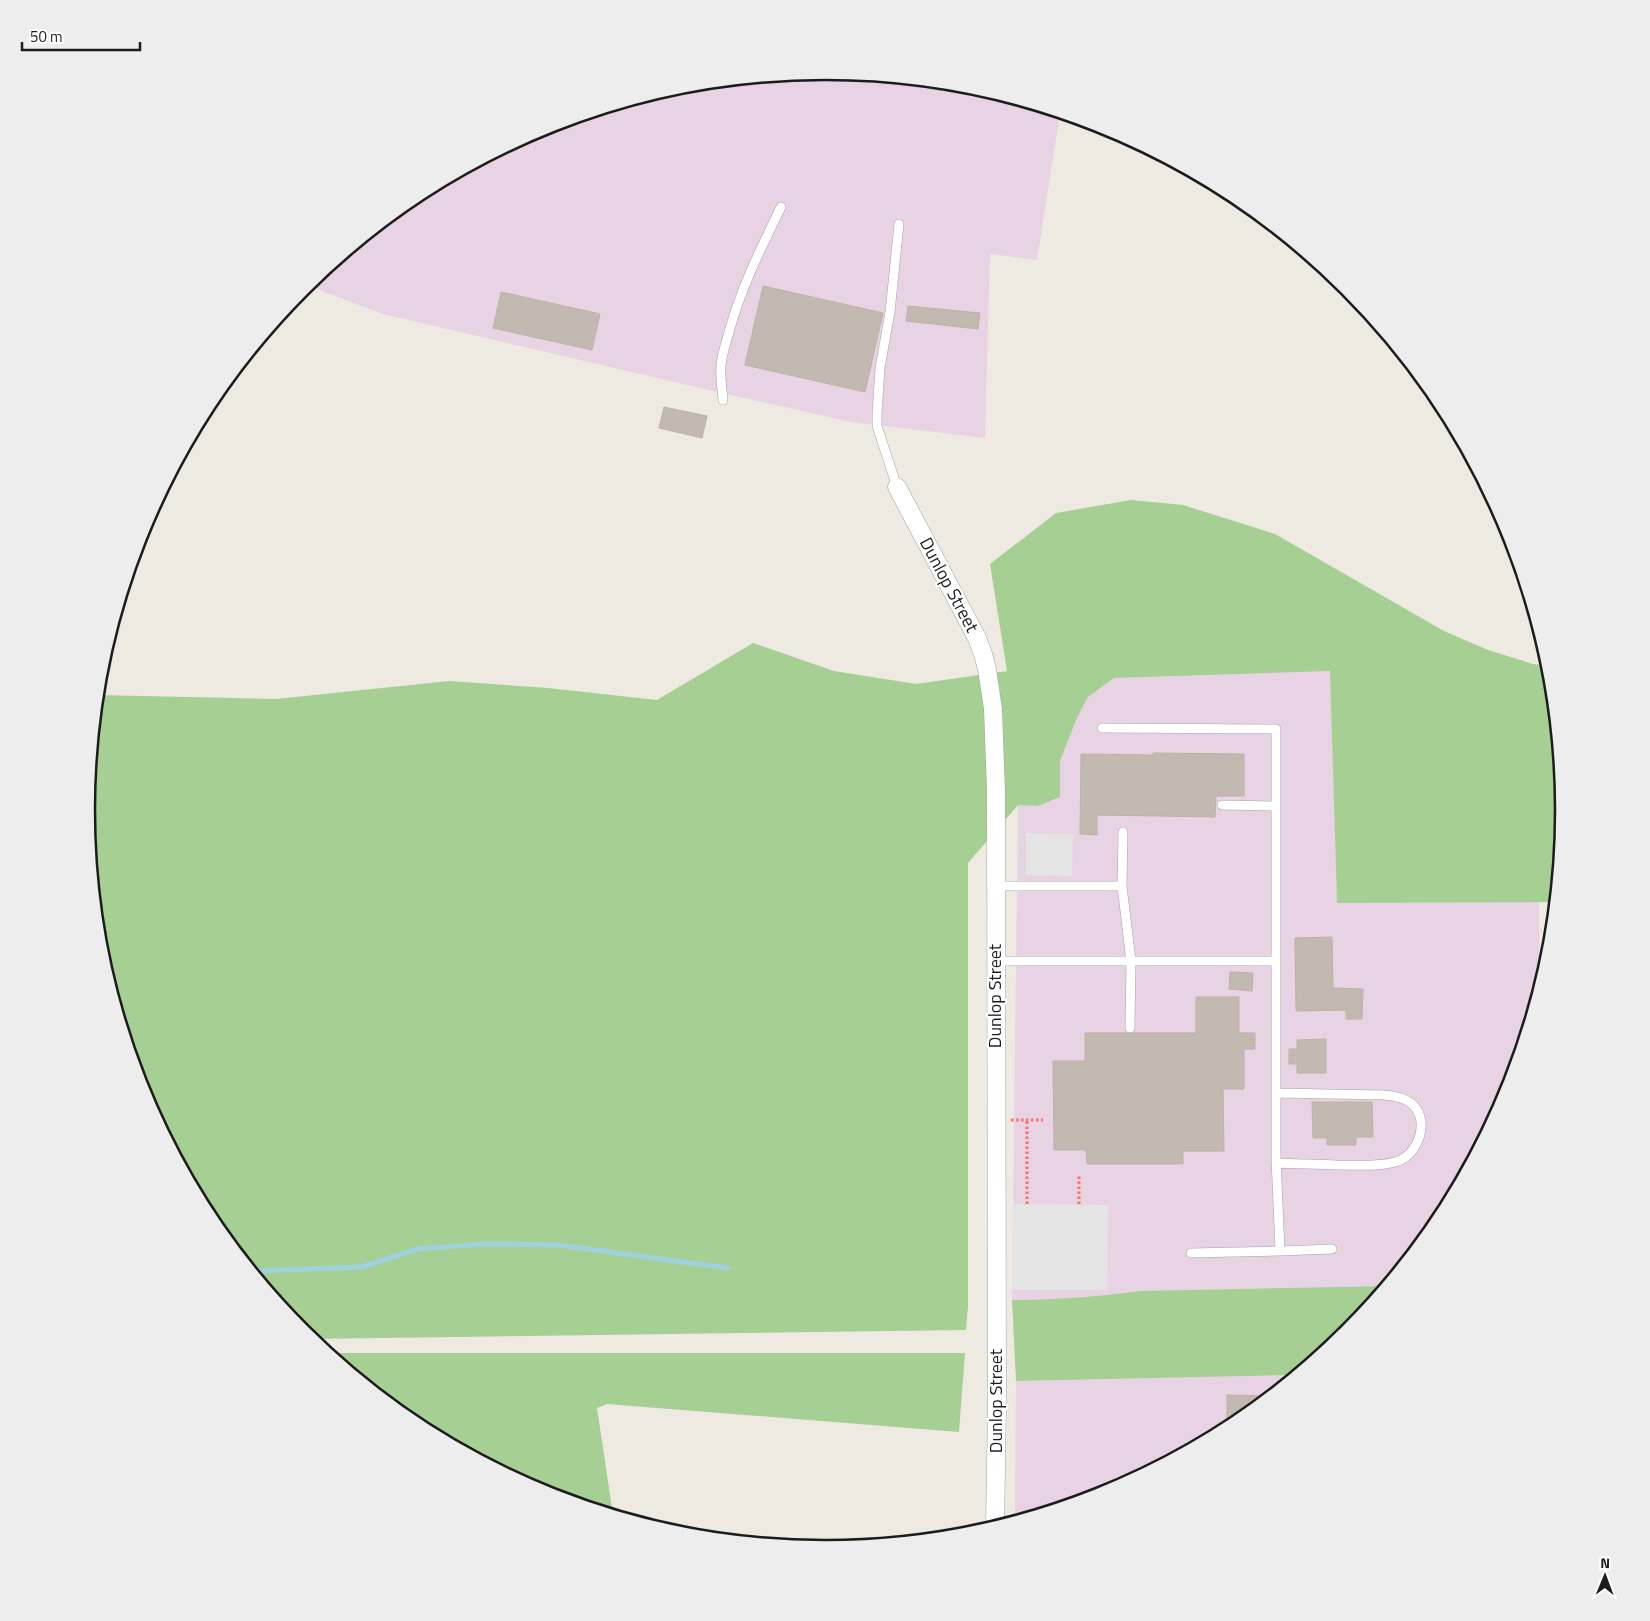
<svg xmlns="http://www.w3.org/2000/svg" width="1650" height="1621" font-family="'Titillium Web',sans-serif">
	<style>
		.industrial { fill: #e8d3e4 }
		.forest { fill: #a6cf94 }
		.parking { fill: #e4e4e4 }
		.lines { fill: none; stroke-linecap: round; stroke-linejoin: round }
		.stream { stroke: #a0d1de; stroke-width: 5 }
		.building { fill: #c2b9b1; stroke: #c0b0a3 }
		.service-casing { stroke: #a3a3a3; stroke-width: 10 }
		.minor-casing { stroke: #a3a3a3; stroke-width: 19 }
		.path { stroke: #ff7062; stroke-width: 3; stroke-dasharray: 2.5 2.5; stroke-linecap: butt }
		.service { stroke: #fff; stroke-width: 9 }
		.minor { stroke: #fff; stroke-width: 18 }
		.labels { text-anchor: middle; stroke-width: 4.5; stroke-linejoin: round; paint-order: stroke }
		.street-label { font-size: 18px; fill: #1c1c1c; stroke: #fff }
		.rim { fill: none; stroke: #1c1c1c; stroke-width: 2.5 }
	</style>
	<rect width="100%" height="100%" fill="#eeeae1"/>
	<!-- industrial -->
	<path class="industrial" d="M 825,71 L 970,86 L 1060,113 L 1037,260 L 990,254 L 985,438 L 851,422 L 709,390 L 383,314 L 322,291 L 308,283 L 415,196 L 542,127 L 681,85 Z
		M 1331,671 L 1337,903 L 1539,902 L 1540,987 L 1508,1094 L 1440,1221 L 1386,1286 L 1140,1291 L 1100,1296 L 1055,1300 L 1012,1300 L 1018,805 L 1038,806 L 1060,797 L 1060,761 L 1077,718 L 1088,697 L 1114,678 Z
		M 1297,1375 L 1235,1425 L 1108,1494 L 1015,1522 L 1016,1381 Z"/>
	<!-- forest -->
	<path class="forest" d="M 1131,500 L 1183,505 L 1275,534 L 1444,631 L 1488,650 L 1533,664 L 1550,666 L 1564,811 L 1555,902 L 1337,903 L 1330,671 L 1114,678 L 1088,697 L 1077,718 L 1060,761 L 1060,797 L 1038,806 L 1018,805 L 968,863 L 968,1306 L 966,1330 L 309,1339 L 302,1333 L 210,1221 L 142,1093 L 100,954 L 86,810 L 97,695 L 276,699 L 449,681 L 548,688 L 657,700 L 753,643 L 834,671 L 916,684 L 1007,671 L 990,564 L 1056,513 Z
		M 1386,1286 L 1348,1333 L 1297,1375 L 1016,1381 L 1012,1300 C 1055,1300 1097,1297 1140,1291 Z
		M 326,1353 L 965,1353 L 959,1432 L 607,1404 L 597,1408 L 613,1515 L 542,1493 L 414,1425 Z"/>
	<!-- parking -->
	<path class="parking" d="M 1026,833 L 1073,834 L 1072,876 L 1026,875 Z
		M 1013,1204 L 1108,1205 L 1107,1290 L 1012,1290 Z"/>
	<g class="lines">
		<!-- stream -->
		<path class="stream" d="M 251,1271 L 362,1267 L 417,1249 L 485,1244 L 558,1245 L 728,1268"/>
	</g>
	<!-- building -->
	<path class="building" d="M 763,286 L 883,313 L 865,392 L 745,365 Z
		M 501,292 L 600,314 L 592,350 L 493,328 Z
		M 908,306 L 980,313 L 978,329 L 906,321 Z
		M 664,407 L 707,416 L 702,438 L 659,428 Z
		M 1153,753 L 1244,754 L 1244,796 L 1216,796 L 1215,817 L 1097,815 L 1097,835 L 1080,834 L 1081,754 L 1153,755 Z
		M 1332,937 L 1333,988 L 1363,989 L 1362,1019 L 1346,1019 L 1346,1010 L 1296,1011 L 1295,938 Z
		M 1230,972 L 1253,973 L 1252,991 L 1229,989 Z
		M 1196,997 L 1239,997 L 1239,1033 L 1255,1033 L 1255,1049 L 1244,1049 L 1244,1089 L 1223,1089 L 1224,1151 L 1183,1151 L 1183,1164 L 1087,1164 L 1086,1150 L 1054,1150 L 1053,1061 L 1085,1061 L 1085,1033 L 1196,1033 Z
		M 1326,1039 L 1326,1073 L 1297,1073 L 1297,1064 L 1289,1064 L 1289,1049 L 1297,1049 L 1297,1040 Z
		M 1312,1102 L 1372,1102 L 1373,1137 L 1356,1137 L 1356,1145 L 1327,1145 L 1327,1138 L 1313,1138 Z
		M 1227,1395 L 1272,1396 L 1235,1425 L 1227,1430 Z"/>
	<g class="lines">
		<!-- service casing -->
		<g class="service-casing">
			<path id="service" d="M 723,400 C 722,389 720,377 721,365 C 722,354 726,343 729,332 C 741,288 761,248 781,207
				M 897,487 L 877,426 L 877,413 L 880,368 L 890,312 L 899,224
				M 1102,728 L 1276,729 L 1276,1158 L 1280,1251 L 1191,1253
				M 1222,805 L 1276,806
				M 1123,832 L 1122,886 L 1131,961 L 1130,1028
				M 995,886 L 1122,886
				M 995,961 L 1276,961
				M 1276,1093 L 1383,1095 C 1393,1096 1404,1097 1412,1104 C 1431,1121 1418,1156 1395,1162 C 1376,1167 1356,1165 1337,1165 C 1317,1164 1296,1164 1276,1163
				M 1280,1251 L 1332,1249"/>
		</g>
		<!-- minor casing -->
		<g class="minor-casing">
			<path id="minor" d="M 897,487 L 977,638 L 983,654 L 987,669 L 993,709 L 996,791 L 997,1406 L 995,1528"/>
		</g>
		<!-- path -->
		<path class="path" d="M 1011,1120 L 1043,1120
			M 1027,1204 L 1027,1120
			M 1079,1204 L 1079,1174"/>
		<!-- service -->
		<use href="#service" class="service"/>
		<!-- minor -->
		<use href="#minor" class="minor"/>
	</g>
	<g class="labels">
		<!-- street labels -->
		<g class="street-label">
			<text transform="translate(949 585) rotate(62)" y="6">Dunlop Street</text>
			<text transform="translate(995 996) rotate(-90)" y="6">Dunlop Street</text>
			<text transform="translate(996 1401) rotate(-90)" y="6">Dunlop Street</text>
		</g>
	</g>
	<!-- crop -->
	<path d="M0 0H1650V1621H0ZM95 810a730 730 0 1 1 1460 0a730 730 0 1 1-1460 0Z" fill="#ededed" fill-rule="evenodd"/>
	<path class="rim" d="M95 810a730 730 0 1 1 1460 0a730 730 0 1 1-1460 0Z"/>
	<!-- north arrow -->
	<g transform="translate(1605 1576) rotate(1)" stroke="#ffffff" stroke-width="4" paint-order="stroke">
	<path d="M0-4L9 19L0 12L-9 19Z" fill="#1c1c1c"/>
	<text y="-8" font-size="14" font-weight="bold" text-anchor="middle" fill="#1c1c1c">N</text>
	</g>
	<!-- scale -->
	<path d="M22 42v8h118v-8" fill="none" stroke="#1c1c1c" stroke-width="2.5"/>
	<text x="30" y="42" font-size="15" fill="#1c1c1c" stroke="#ffffff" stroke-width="4" paint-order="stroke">50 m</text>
</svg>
